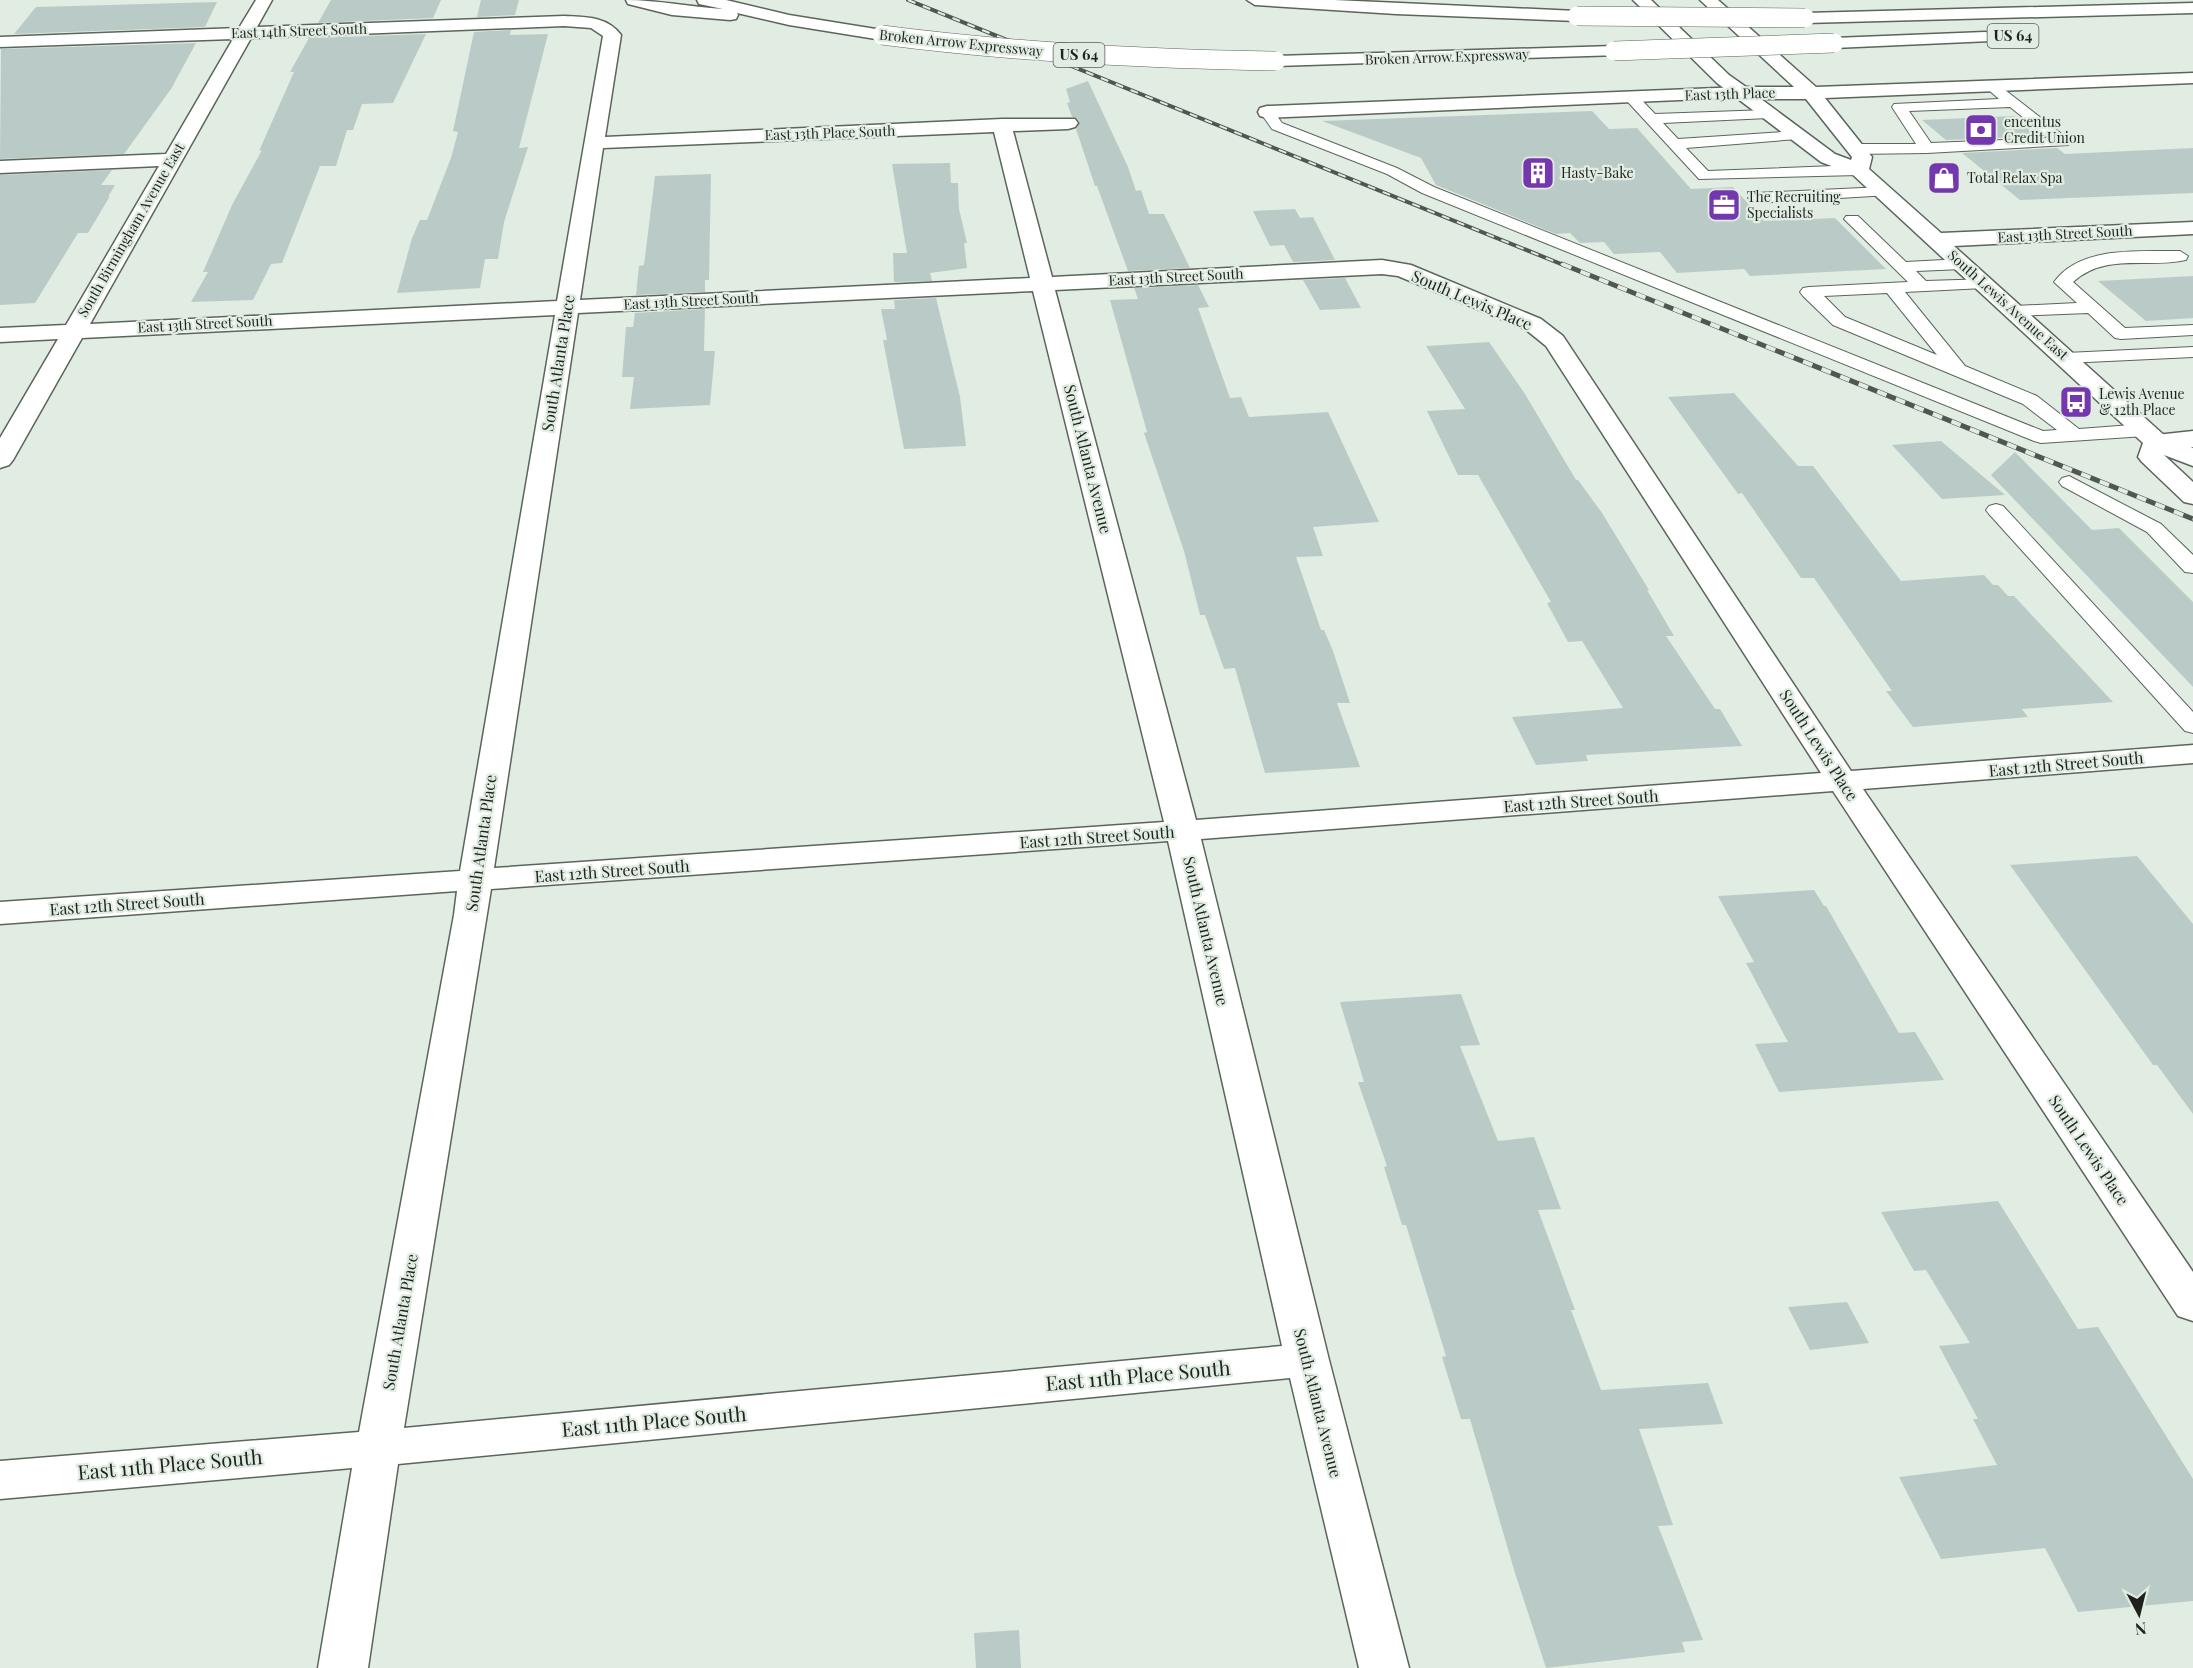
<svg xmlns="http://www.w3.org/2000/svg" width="2193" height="1668" font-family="'Playfair Display',serif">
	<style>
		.building { fill: #bacbc7 }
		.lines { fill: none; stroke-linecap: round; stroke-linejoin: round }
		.service-casing { stroke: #5b655c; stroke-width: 2 }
		.minor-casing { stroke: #5b655c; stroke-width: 3 }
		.tertiary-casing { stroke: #5b655c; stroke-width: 3 }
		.motorway-casing { stroke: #5b655c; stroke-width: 3 }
		.service { fill: #fff; fill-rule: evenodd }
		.minor { fill: #fff; fill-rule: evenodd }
		.tertiary { fill: #fff; fill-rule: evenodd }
		.motorway { fill: #fff; fill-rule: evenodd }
		.rail-far1-casing { stroke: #505651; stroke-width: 4 }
		.rail-casing { stroke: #505651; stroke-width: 5 }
		.rail-far1 { stroke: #e1ece2; stroke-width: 2; stroke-dasharray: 8; stroke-linecap: butt }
		.rail { stroke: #e1ece2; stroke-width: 4; stroke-dasharray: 10; stroke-linecap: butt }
		.motorway-bridge-casing { stroke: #5b655c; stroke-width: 20; stroke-linecap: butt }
		.motorway-bridge { stroke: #fff; stroke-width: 19 }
		.labels { text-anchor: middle; stroke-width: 4.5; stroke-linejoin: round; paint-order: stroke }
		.far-street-label { font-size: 14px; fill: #1e221f; stroke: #e1ece2 }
		.far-poi-label { font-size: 14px; fill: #1e221f; stroke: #e1ece2; text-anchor: start }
		.shield { fill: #e1ece2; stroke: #585f5a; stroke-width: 1.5 }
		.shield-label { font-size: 15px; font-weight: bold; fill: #1e221f }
		.street-label { font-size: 16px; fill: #1e221f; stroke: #e1ece2 }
		.near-street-label { font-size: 20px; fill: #1e221f; stroke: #e1ece2 }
	</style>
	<rect width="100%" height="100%" fill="#e1ece2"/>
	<!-- building -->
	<path class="building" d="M 331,0 L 441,0 L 433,18 L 318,23 Z
		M 481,0 L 519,0 L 515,15 L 477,17 Z
		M 217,2 L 205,27 L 14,34 L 36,7 Z
		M 511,30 L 510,35 L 548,34 L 519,148 L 528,147 L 504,222 L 498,259 L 485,259 L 480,288 L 397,293 L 412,238 L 420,220 L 427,220 L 451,158 L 458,132 L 453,131 L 474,32 Z
		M 426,34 L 393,103 L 362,104 L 353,130 L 347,130 L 336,166 L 320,166 L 282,263 L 271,264 L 253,300 L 191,302 L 208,272 L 203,272 L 232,205 L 262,150 L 259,151 L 294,72 L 290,72 L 309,38 Z
		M 196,43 L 171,89 L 124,154 L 0,159 L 1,49 Z
		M 1088,81 L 1128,167 L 1136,191 L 1141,190 L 1149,214 L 1164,214 L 1190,268 L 1128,271 L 1097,186 L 1095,186 L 1076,129 L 1080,122 L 1077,118 L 1072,117 L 1067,103 L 1070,102 L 1066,89 Z
		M 1592,111 L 1609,129 L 1637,128 L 1691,189 L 1733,187 L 1764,221 L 1835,218 L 1886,269 L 1750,276 L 1744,269 L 1677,273 L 1660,252 L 1614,254 L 1604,242 L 1580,243 L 1570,233 L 1556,234 L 1436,185 L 1421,158 L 1322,121 Z
		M 2014,116 L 2041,136 L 1946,140 L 1922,120 Z
		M 2057,148 L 2065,154 L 2193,148 L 2193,193 L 2020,200 L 1962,153 Z
		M 950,163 L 951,183 L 958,183 L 959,209 L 967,243 L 964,243 L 967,268 L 930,273 L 932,281 L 894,282 L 893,253 L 907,253 L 892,164 Z
		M 112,170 L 101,185 L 115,185 L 108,197 L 110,196 L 88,233 L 78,233 L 35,303 L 0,305 L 0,175 Z
		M 711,174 L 709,280 L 705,280 L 705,292 L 636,295 L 639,266 L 644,265 L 655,176 Z
		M 1295,209 L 1300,218 L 1313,217 L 1335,260 L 1293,262 L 1284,245 L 1270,246 L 1253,211 Z
		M 2193,276 L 2193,318 L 2146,321 L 2098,281 Z
		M 1345,278 L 1361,308 L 1320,310 L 1303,280 Z
		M 1198,285 L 1209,307 L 1198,308 L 1230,398 L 1241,397 L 1249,417 L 1328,412 L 1379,522 L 1313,527 L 1323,556 L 1296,557 L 1321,630 L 1324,630 L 1333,651 L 1350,703 L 1337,703 L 1360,767 L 1265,773 L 1235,668 L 1224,669 L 1205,615 L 1200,615 L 1184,551 L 1144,433 L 1147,432 L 1110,300 L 1138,299 L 1134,288 Z
		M 936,298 L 960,397 L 966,446 L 904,449 L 883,340 L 887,340 L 881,309 L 895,309 L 894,300 Z
		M 705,309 L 704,351 L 715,351 L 710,405 L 630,409 L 634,377 L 622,377 L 626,327 L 633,327 L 635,313 Z
		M 1489,342 L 1525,394 L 1576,480 L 1578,480 L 1602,513 L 1649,590 L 1647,590 L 1674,636 L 1666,636 L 1715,709 L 1720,709 L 1742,746 L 1586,755 L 1588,761 L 1536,765 L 1512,717 L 1623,708 L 1582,641 L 1568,642 L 1547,603 L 1551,602 L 1478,475 L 1458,475 L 1427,411 L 1465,409 L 1426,346 Z
		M 1734,393 L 1798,466 L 1813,466 L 1901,581 L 1984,575 L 1993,585 L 1998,585 L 2008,596 L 2014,596 L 2113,702 L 2022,709 L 2028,717 L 1913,727 L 1886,691 L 1892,691 L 1814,578 L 1801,578 L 1742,493 L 1738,494 L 1668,397 Z
		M 1941,441 L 2005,495 L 1942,499 L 1892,445 Z
		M 2015,452 L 2092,530 L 2119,528 L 2193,602 L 2193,687 L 1991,475 Z
		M 2137,856 L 2193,924 L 2193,1114 L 2157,1065 L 2153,1065 L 2010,865 Z
		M 1814,890 L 1824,906 L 1826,906 L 1899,1033 L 1915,1032 L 1944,1080 L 1779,1092 L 1755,1044 L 1788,1042 L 1746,963 L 1754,962 L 1718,896 Z
		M 1461,994 L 1480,1045 L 1460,1046 L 1498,1141 L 1534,1137 L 1561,1209 L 1538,1210 L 1575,1310 L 1571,1310 L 1601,1390 L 1708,1383 L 1723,1424 L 1639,1429 L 1673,1525 L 1658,1526 L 1703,1640 L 1682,1642 L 1685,1652 L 1546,1668 L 1515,1573 L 1470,1419 L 1461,1419 L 1442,1357 L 1446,1356 L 1406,1225 L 1402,1225 L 1384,1167 L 1387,1166 L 1358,1082 L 1364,1082 L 1340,1002 Z
		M 1998,1201 L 2078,1329 L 2098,1327 L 2193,1479 L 2193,1601 L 2078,1612 L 2045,1548 L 1941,1559 L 1899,1477 L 1997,1465 L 1973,1419 L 1978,1419 L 1939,1346 L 1970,1343 L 1926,1270 L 1914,1271 L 1881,1212 Z
		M 1847,1302 L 1869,1343 L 1810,1350 L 1788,1307 Z
		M 1019,1630 L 1021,1668 L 976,1668 L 974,1633 Z"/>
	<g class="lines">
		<!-- service casing -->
		<g class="service-casing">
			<path id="service" d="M 1991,82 L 1996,83 L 2068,139 L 2071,142 L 2068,145 L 1927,153 L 1855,154 L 1847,149 L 1855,144 L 1916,144 L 1892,107 L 1894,104 L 1999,99 L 1984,86 ZM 2010,107 L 2049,138 L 1931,143 L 1909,111 Z
				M 1632,94 L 1637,95 L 1655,114 L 1768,110 L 1775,114 L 1768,118 L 1663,123 L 1678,139 L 1797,131 L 1804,135 L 1797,139 L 1686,148 L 1708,171 L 1859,165 L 1867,170 L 1859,175 L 1699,179 L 1627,101 L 1625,98 Z
				M 1267,108 L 1272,109 L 1282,123 L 1397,168 L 1434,187 L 2043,431 L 2057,430 L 2023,404 L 1833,325 L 1803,296 L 1800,292 L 1803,288 L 1809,287 L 1908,282 L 1844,219 L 1846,216 L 1858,216 L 1906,262 L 1963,259 L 1971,264 L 1963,269 L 1916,271 L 1926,281 L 1990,279 L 1993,283 L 1990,287 L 1984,288 L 1905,292 L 1965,366 L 2037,396 L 2079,429 L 2145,424 L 2152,426 L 2155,430 L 2152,434 L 2145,436 L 2041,443 L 2034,441 L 1422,193 L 1387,174 L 1272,129 L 1260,112 ZM 1887,293 L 1937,355 L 1845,317 L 1824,296 Z
				M 1883,187 L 1889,189 L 1891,192 L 1889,195 L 1756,203 L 1748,198 L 1756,193 Z
				M 2180,251 L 2188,256 L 2186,260 C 2148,269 2106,252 2073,282 L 2125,328 L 2193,325 L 2193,335 L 2121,339 L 2115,338 L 2088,313 L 2015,316 L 2009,315 L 2006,311 L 2009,307 L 2015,306 L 2077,303 L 2054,282 C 2081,245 2140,252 2180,251 Z
				M 2193,347 L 2193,357 L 2066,363 L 2060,362 L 2057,358 L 2060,354 L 2066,353 Z
				M 2069,476 L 2161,524 L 2193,555 L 2193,573 L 2185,572 L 2147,532 L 2062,486 L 2059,482 L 2062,478 Z
				M 1996,504 L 2003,506 L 2193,712 L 2193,733 L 2185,731 L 1989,514 L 1986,510 L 1989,506 Z"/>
		</g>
		<!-- minor casing -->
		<g class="minor-casing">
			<path id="minor" d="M 256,0 L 272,0 L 257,27 L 564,16 C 585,17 607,16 621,35 L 605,137 L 1002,119 L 1075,119 L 1078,123 L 1075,127 L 1068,129 L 1013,131 L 1052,277 L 1382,260 L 1411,265 L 1541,319 L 1563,336 L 1851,771 L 2193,745 L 2193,763 L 1863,789 L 2193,1272 L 2193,1321 L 2178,1316 L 1833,791 L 1201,839 L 1329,1360 L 1409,1668 L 1359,1668 L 1290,1378 L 398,1464 L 368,1668 L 318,1668 L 352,1468 L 0,1499 L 0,1461 L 359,1432 L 454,915 L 457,891 L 0,924 L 0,902 L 460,871 L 555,315 L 82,338 L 13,460 L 9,465 L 0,468 L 0,438 L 58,339 L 0,342 L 0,328 L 66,325 L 159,166 L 0,173 L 0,161 L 166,154 L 233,39 L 0,47 L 0,37 L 239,28 ZM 564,26 L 591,28 L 603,36 L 557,301 L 90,324 L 251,38 ZM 994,132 L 1030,278 L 580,300 L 603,148 ZM 1382,274 L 1398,276 L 1525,329 L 1546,346 L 1821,773 L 1196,820 L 1055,290 ZM 1033,291 L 1164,822 L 494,868 L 578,313 ZM 1168,841 L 1282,1346 L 404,1428 L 491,889 Z
				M 1742,87 L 1749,89 L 1751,93 L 1749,97 L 1267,118 L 1260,116 L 1258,112 L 1260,108 L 1267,106 Z
				M 2193,431 L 2193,447 L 2156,449 L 2147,446 L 2143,441 L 2147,436 Z"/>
		</g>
		<!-- tertiary casing -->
		<g class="tertiary-casing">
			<path id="tertiary" d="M 1633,0 L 1651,0 L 1729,75 L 1746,87 L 1794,87 L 1700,0 L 1718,0 L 1816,87 L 2193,73 L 2193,83 L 1825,98 L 1872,157 L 1869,169 L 1941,233 L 2193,222 L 2193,234 L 1954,246 L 2165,436 L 2193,448 L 2193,466 L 2164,455 L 2193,482 L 2193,504 L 2184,502 L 2142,462 L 2138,457 L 2143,443 L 1852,174 L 1821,162 L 1717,83 ZM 1761,99 L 1806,99 L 1852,157 L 1851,160 L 1835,154 Z"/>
		</g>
		<!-- motorway casing -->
		<g class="motorway-casing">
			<path id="motorway" d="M 626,0 C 658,0 690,7 723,9 L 699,4 L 697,0 L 726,0 L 789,15 L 882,30 L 888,31 L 891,35 L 888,39 L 882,40 L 789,25 L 737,13 L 738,15 L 736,19 L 730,20 L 672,15 L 628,4 Z
				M 1247,0 L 1334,0 L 1577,11 L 1583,12 L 1585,16 L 1583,20 L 1577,21 L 1396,14 L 1255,5 Z
				M 2193,3 L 2193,13 L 1805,23 L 1799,22 L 1797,18 L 1799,14 L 1805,13 Z
				M 1985,32 L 1991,33 L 1994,37 L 1991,41 L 1834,48 L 1828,47 L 1825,43 L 1828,39 L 1834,38 Z
				M 1614,46 L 1620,47 L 1623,51 L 1620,55 L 1276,66 L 1270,65 L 1267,61 L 1270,57 L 1276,56 Z"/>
		</g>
		<!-- service -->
		<use href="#service" class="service"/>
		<!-- minor -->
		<use href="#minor" class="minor"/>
		<!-- tertiary -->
		<use href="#tertiary" class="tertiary"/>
		<!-- motorway -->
		<use href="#motorway" class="motorway"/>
		<!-- rail-far1 casing -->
		<g class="rail-far1-casing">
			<path id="rail-far1" d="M 908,0 L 1566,266"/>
		</g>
		<!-- rail casing -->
		<g class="rail-casing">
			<path id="rail" d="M 1562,264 L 2193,519"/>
		</g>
		<!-- rail-far1 -->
		<use href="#rail-far1" class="rail-far1"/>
		<!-- rail -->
		<use href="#rail" class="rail"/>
		<!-- motorway-bridge casing -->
		<g class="motorway-bridge-casing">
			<path id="motorway-bridge" d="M 1577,16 L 1805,18
				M 882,35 C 1013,52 1144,59 1276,61
				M 1614,51 L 1834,43"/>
		</g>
		<!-- motorway-bridge -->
		<use href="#motorway-bridge" class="motorway-bridge"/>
	</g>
	<!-- icons -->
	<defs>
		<g id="bank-square" transform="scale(1.725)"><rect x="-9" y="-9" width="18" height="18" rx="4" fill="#7437ad" stroke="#e1ece2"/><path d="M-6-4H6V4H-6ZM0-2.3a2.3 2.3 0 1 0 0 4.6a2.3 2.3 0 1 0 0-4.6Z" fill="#fff"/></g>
		<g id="building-square" transform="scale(1.725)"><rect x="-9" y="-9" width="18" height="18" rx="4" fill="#7437ad" stroke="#e1ece2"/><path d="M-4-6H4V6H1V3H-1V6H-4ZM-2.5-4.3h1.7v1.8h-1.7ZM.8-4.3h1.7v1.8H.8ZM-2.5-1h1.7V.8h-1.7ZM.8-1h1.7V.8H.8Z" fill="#fff"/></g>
		<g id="shop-square" transform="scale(1.725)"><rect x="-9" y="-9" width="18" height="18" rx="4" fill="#7437ad" stroke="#e1ece2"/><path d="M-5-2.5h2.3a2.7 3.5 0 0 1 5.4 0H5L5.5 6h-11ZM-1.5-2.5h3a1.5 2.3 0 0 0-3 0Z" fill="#fff"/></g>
		<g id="office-square" transform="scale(1.725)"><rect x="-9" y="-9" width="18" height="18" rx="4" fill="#7437ad" stroke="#e1ece2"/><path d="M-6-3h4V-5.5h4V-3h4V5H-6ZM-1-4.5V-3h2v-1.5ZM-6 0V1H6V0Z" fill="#fff"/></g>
		<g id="bus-square" transform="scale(1.725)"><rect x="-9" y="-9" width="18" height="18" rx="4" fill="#7437ad" stroke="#e1ece2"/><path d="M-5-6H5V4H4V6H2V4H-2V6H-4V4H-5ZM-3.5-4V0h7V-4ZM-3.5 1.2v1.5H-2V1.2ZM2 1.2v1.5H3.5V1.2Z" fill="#fff"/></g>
	</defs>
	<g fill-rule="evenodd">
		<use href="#bank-square" x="1981" y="130"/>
		<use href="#building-square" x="1538" y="173"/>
		<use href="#shop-square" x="1944" y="178"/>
		<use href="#office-square" x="1724" y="205"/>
		<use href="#bus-square" x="2076" y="402"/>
	</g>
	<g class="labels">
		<!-- far-street labels -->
		<g class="far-street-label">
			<text transform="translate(299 31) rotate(-2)" y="5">East 14th Street South</text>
			<text transform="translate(961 43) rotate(6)" y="5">Broken Arrow Expressway</text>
			<text transform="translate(1447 57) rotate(-2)" y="5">Broken Arrow Expressway</text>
			<text transform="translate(1730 94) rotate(-2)" y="5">East 13th Place</text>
			<text transform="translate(830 133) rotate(-2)" y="5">East 13th Place South</text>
			<text transform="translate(131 230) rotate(-60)" y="5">South Birmingham Avenue East</text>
			<text transform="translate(2065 234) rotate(-3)" y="5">East 13th Street South</text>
			<text transform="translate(1176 277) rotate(-3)" y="5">East 13th Street South</text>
			<text transform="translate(691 301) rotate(-3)" y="5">East 13th Street South</text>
			<text transform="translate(2008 305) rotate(42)" y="5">South Lewis Avenue East</text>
			<text transform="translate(205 324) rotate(-3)" y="5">East 13th Street South</text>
		</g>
		<!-- far-poi labels -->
		<g class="far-poi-label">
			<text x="2004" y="127">encentus<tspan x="2004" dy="16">Credit Union</tspan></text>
			<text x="1561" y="178">Hasty-Bake</text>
			<text x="1967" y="183">Total Relax Spa</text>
			<text x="1747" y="202">The Recruiting<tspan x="1747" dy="16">Specialists</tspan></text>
			<text x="2099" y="399">Lewis Avenue<tspan x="2099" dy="16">&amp; 12th Place</tspan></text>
		</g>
		<!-- shield labels -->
		<g class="shield">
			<rect x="1987.5" y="24" width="51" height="24" rx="4.5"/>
			<rect x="1053.5" y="43" width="51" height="24" rx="4.5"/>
		</g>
		<g class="shield-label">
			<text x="2013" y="41">US 64</text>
			<text x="1079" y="60">US 64</text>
		</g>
		<!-- street labels -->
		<g class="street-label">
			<text transform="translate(1472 300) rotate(23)" y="6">South Lewis Place</text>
			<text transform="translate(558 363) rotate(-81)" y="6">South Atlanta Place</text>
			<text transform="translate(1088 459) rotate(76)" y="6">South Atlanta Avenue</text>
			<text transform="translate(1819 745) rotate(57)" y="6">South Lewis Place</text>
			<text transform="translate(2066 764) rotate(-5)" y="6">East 12th Street South</text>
			<text transform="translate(1581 801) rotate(-4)" y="6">East 12th Street South</text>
			<text transform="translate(1097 837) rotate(-4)" y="6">East 12th Street South</text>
			<text transform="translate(481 843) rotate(-82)" y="6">South Atlanta Place</text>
			<text transform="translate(612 871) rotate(-4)" y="6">East 12th Street South</text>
			<text transform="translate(127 904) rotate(-4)" y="6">East 12th Street South</text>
			<text transform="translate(1206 931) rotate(77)" y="6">South Atlanta Avenue</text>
			<text transform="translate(2089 1150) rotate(56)" y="6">South Lewis Place</text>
			<text transform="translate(400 1322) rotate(-80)" y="6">South Atlanta Place</text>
			<text transform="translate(1318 1403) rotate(76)" y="6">South Atlanta Avenue</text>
		</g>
		<!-- near-street labels -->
		<g class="near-street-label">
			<text transform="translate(1138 1376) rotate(-5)" y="7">East 11th Place South</text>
			<text transform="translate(654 1422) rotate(-5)" y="7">East 11th Place South</text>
			<text transform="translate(170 1465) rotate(-5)" y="7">East 11th Place South</text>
		</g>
	</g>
	<!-- north arrow -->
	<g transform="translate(2139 1614) rotate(173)" stroke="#e1ece2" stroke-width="4.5" paint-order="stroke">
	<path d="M0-4.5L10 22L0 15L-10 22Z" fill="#1e221f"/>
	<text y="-9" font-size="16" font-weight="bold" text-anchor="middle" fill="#1e221f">N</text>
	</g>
</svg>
